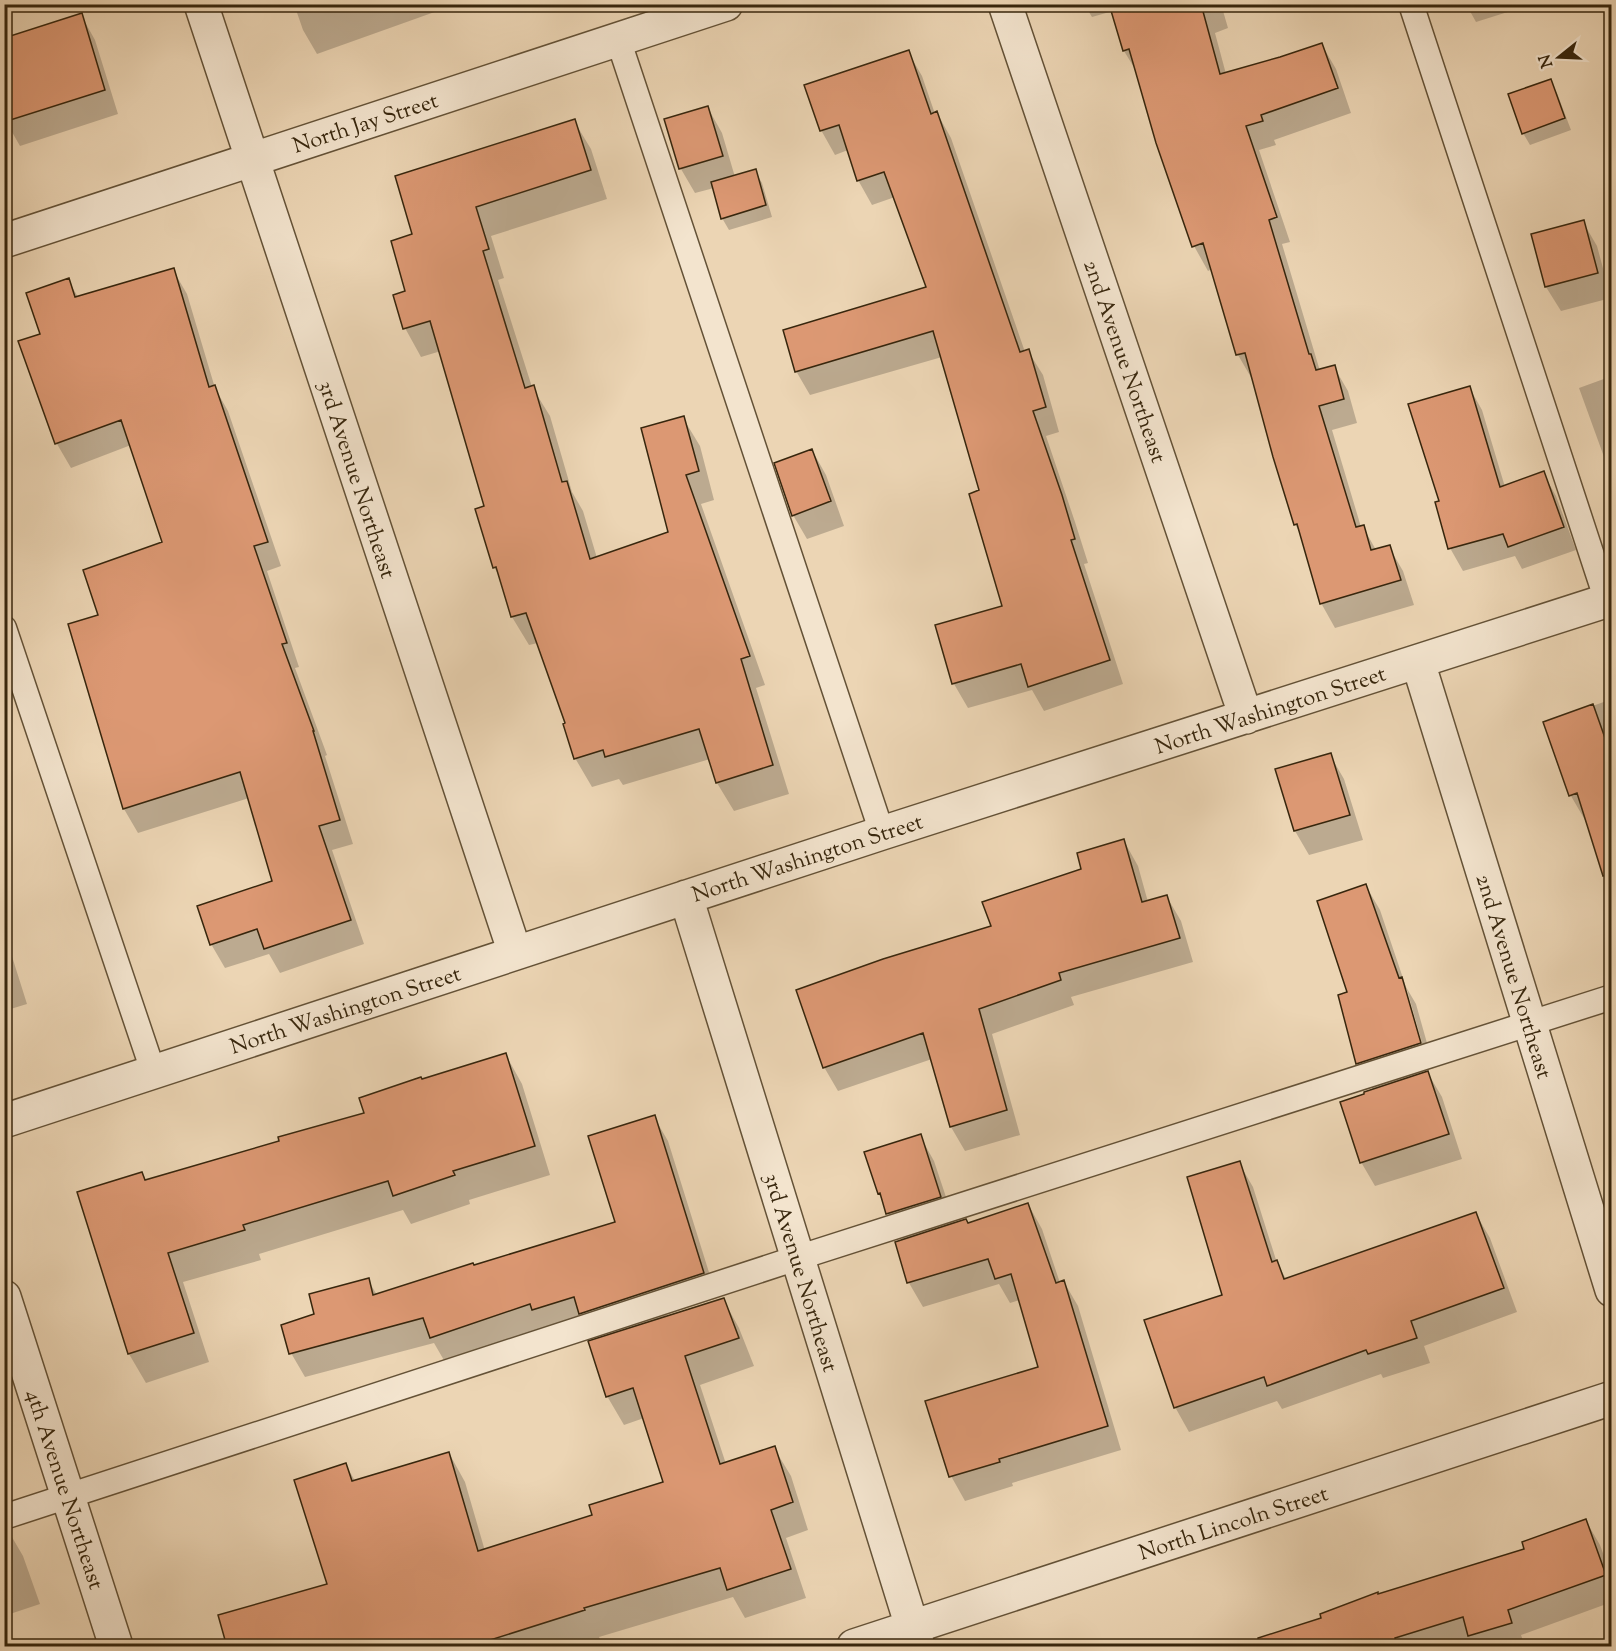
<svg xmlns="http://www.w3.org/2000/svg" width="1616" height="1651" font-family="'Sorts Mill Goudy',serif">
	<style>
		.shadow { fill: #0003; fill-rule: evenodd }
		.building { fill: #dc9873; stroke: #37260d; stroke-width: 1.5 }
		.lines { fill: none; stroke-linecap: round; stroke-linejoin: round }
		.lane-casing { stroke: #645237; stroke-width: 27 }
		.street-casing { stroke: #645237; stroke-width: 36 }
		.lane { stroke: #f3e4ce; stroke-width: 24 }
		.street { stroke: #f3e4ce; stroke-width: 33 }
		.labels { text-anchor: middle; stroke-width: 4.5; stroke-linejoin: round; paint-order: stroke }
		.street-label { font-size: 22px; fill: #37260d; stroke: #f3e4ce }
	</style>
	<rect width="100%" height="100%" fill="#ecd5b4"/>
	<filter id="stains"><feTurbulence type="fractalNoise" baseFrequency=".00333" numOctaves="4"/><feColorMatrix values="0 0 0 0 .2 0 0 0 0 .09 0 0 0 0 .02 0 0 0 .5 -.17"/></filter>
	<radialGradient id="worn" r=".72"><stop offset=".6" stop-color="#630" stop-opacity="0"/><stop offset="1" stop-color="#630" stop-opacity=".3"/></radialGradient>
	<!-- shadow -->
	<path class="shadow" d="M 294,4 L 457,4 L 317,54 L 303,30 Z
		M 1084,4 L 1221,4 L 1228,28 L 1215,33 L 1226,74 L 1322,45 L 1336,69 L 1351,113 L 1274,140 L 1276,145 L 1259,150 L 1290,242 L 1282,244 L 1320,371 L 1334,367 L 1348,391 L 1357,423 L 1332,430 L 1361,527 L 1363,527 L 1376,550 L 1389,547 L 1403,571 L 1414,605 L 1335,628 L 1321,603 L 1301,535 L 1295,524 L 1254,379 L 1252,379 L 1238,355 L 1212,269 L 1208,271 L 1194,246 L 1138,74 L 1124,51 L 1113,11 L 1092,17 Z
		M 1466,4 L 1533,4 L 1476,22 Z
		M 1608,4 L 1612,4 L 1612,16 Z
		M 81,15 L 95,40 L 118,114 L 20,146 L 4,118 Z
		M 908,52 L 922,76 L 935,114 L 937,113 L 951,138 L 1025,352 L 1028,351 L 1043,375 L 1059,432 L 1046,436 L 1075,522 L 1088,563 L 1084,564 L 1123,684 L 1044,711 L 1032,690 L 968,708 L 954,684 L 937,626 L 1004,607 L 981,491 L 942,357 L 810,395 L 796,371 L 928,288 L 895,197 L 872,205 L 858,180 L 848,150 L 835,155 L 821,130 Z
		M 1550,81 L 1557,93 L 1571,130 L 1530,145 L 1523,133 Z
		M 708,108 L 722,133 L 735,177 L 755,171 L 762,183 L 772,217 L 729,230 L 722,218 L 714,188 L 695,193 L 681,169 L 666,120 Z
		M 574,121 L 591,149 L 607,199 L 491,236 L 504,278 L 498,280 L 532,387 L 550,416 L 572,492 L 583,511 L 597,558 L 670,533 L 683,418 L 700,446 L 714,500 L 701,504 L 765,685 L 756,688 L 789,794 L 734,811 L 717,783 L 710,759 L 623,785 L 619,779 L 592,787 L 575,758 L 567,724 L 538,643 L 529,645 L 512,617 L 501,579 L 494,567 L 486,507 L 441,351 L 421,357 L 405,328 L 414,235 Z
		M 1583,222 L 1597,246 L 1611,298 L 1561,311 L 1546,287 L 1533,235 Z
		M 173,270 L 187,294 L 215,388 L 228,411 L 281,566 L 267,571 L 299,667 L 295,668 L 327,755 L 325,756 L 353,844 L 332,850 L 364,944 L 280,973 L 269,954 L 225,968 L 211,944 L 273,882 L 249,798 L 138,833 L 124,809 L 100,616 L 164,543 L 131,445 L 71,468 L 57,444 L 20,342 L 41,335 L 68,280 L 78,297 Z
		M 1612,376 L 1612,479 L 1579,388 Z
		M 1469,387 L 1482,410 L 1505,487 L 1543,473 L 1556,496 L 1576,550 L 1522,569 L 1515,556 L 1463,571 L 1450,548 L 1441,502 Z
		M 812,450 L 826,475 L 844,526 L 807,539 L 793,515 Z
		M 1612,699 L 1612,888 L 1606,878 L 1587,819 L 1585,820 L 1571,796 L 1545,723 Z
		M 1330,755 L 1344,779 L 1363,840 L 1309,855 L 1295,831 L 1277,770 Z
		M 1124,841 L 1138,866 L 1148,902 L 1167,897 L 1181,921 L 1193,962 L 1071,997 L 1074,1005 L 992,1034 L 1020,1135 L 965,1151 L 951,1127 L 932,1059 L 838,1091 L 824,1067 L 993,927 L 1083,870 Z
		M 1366,886 L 1380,910 L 1406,987 L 1416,1004 L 1434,1068 L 1426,1070 L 1442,1097 L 1462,1159 L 1375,1186 L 1361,1162 L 1366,1095 L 1373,1090 L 1358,1063 L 1349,993 ZM 1403,985 L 1407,990 L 1424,1050 L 1421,1051 Z
		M 4,931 L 27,1004 L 4,1011 Z
		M 506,1055 L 522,1084 L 550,1175 L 469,1200 L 470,1204 L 411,1224 L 403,1210 L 259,1254 L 261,1260 L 183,1282 L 209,1362 L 146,1383 L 129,1354 L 78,1193 L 141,1173 L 146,1182 L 281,1142 L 366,1114 L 422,1081 Z
		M 654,1117 L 668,1141 L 717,1298 L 666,1315 L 667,1318 L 723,1299 L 739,1328 L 754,1366 L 700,1385 L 726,1464 L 774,1448 L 791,1476 L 808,1530 L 786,1538 L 806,1598 L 745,1618 L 733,1597 L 599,1637 L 600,1639 L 575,1646 L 229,1646 L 329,1585 L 346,1465 L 355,1481 L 449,1453 L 465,1482 L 485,1551 L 594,1516 L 665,1483 L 644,1418 L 624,1425 L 607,1396 L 596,1340 L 585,1322 L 445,1362 L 434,1343 L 305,1377 L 291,1353 L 316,1315 L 368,1280 L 377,1295 L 617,1223 Z
		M 920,1136 L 934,1161 L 955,1224 L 968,1224 L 1028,1204 L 1042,1229 L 1060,1283 L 1064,1282 L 1078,1306 L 1121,1450 L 1012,1483 L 1013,1486 L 965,1501 L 951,1476 L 1040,1368 L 1020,1300 L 1010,1303 L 999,1284 L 923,1307 L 909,1283 L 896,1243 L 903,1241 L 888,1214 L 879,1194 Z
		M 1239,1163 L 1253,1187 L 1277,1263 L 1286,1279 L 1476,1214 L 1490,1238 L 1517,1312 L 1424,1346 L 1430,1363 L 1383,1378 L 1381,1374 L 1282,1409 L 1277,1401 L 1189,1432 L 1175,1407 L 1223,1296 Z
		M 1586,1521 L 1600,1545 L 1612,1578 L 1612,1602 L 1521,1635 L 1525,1646 L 1476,1646 L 1474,1643 L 1461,1646 L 1234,1646 L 1323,1619 L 1526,1550 Z
		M 9,1532 L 23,1556 L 40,1604 L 4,1616 L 4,1534 Z
		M 4,1636 L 8,1646 L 4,1646 Z"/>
	<!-- building -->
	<path class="building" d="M 1109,4 L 1201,4 L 1220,74 L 1280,57 L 1322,43 L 1338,88 L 1261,115 L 1263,121 L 1246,126 L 1277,217 L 1269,220 L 1309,354 L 1311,354 L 1316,370 L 1335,365 L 1344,399 L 1319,406 L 1356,527 L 1364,525 L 1371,550 L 1390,545 L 1401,580 L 1320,604 L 1297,524 L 1294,525 L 1273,457 L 1245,353 L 1236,355 L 1203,243 L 1192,247 L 1156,143 L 1129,49 L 1123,51 Z
		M 82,13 L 105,90 L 4,122 L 4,38 Z
		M 909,50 L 931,114 L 937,111 L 1020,352 L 1029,349 L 1046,407 L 1033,411 L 1062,495 L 1075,539 L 1071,540 L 1110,660 L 1028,687 L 1021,664 L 952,684 L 935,625 L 1002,606 L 969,494 L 979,490 L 933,331 L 795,372 L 783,330 L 926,287 L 884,172 L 857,181 L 839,125 L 820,131 L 804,85 Z
		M 1551,79 L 1565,118 L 1522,134 L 1508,94 Z
		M 708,106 L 723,156 L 679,169 L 664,119 Z
		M 575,119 L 591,170 L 476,207 L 489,249 L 483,251 L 525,388 L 534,385 L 562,482 L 567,481 L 590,559 L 668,532 L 641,428 L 684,416 L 699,471 L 686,475 L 750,656 L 741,659 L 773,765 L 716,783 L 699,729 L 605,757 L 603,750 L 574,759 L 563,724 L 565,723 L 526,613 L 511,617 L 496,567 L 493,568 L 475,509 L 484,506 L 430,321 L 403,329 L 393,295 L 405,291 L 391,241 L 412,234 L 395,176 Z
		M 756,169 L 766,205 L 721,219 L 711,182 Z
		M 1584,220 L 1598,273 L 1545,287 L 1531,234 Z
		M 174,268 L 209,387 L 215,385 L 268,542 L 254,546 L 287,643 L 282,644 L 314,731 L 313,731 L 340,820 L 319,826 L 351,920 L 264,949 L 257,929 L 210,945 L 197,906 L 272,881 L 240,772 L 123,809 L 68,624 L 98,615 L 83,570 L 162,542 L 121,420 L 55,444 L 18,341 L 40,334 L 26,293 L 69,278 L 75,297 Z
		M 1470,386 L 1500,487 L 1544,471 L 1564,527 L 1508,547 L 1503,534 L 1448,549 L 1435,502 L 1439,501 L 1408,404 Z
		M 812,449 L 831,501 L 792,516 L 774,463 Z
		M 1593,704 L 1611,755 L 1611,874 L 1603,876 L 1577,793 L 1569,796 L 1543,722 Z
		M 1331,753 L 1350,815 L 1294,831 L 1275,769 Z
		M 1124,839 L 1142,902 L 1167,895 L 1180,938 L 1059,973 L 1061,980 L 979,1009 L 1007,1110 L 950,1127 L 923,1033 L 823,1068 L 796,990 L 883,959 L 991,926 L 982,902 L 1081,869 L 1077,853 Z
		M 1366,884 L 1399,978 L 1402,977 L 1421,1043 L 1356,1064 L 1338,995 L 1347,992 L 1317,901 Z
		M 506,1053 L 535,1146 L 453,1171 L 455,1175 L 393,1196 L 388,1181 L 243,1225 L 245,1230 L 168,1253 L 194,1333 L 128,1354 L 77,1192 L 142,1172 L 145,1180 L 279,1141 L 278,1137 L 364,1113 L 359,1098 L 421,1077 L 422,1079 Z
		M 1428,1071 L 1449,1134 L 1360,1163 L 1340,1102 L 1364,1094 L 1364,1092 Z
		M 655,1115 L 704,1273 L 579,1314 L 574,1297 L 532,1310 L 530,1304 L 430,1338 L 423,1318 L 289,1354 L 281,1325 L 314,1314 L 309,1294 L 369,1278 L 373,1295 L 473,1263 L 474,1265 L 615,1222 L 588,1136 Z
		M 921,1134 L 941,1197 L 886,1214 L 880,1193 L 878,1194 L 864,1152 Z
		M 1240,1161 L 1272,1262 L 1277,1260 L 1284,1279 L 1476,1212 L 1504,1288 L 1411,1321 L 1417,1338 L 1368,1354 L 1366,1350 L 1267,1386 L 1264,1377 L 1174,1408 L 1144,1320 L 1222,1295 L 1187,1177 Z
		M 1028,1203 L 1056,1283 L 1064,1280 L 1108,1426 L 999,1459 L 1000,1462 L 949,1477 L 925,1401 L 1038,1367 L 1011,1274 L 995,1279 L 988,1259 L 907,1283 L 895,1242 L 966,1219 L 968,1223 Z
		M 724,1298 L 739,1338 L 685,1356 L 720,1464 L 775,1446 L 793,1502 L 771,1510 L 791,1569 L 727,1590 L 720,1568 L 584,1608 L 585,1610 L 468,1647 L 227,1647 L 218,1615 L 327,1584 L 294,1480 L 346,1463 L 352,1481 L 449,1452 L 478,1551 L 592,1515 L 589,1505 L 663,1482 L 633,1388 L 606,1397 L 588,1341 Z
		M 1586,1519 L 1606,1575 L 1508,1610 L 1512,1623 L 1468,1636 L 1463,1617 L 1395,1638 L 1398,1647 L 1259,1647 L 1258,1638 L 1321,1618 L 1320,1614 L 1378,1592 L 1378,1594 L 1524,1549 L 1522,1542 Z"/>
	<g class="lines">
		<!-- lane casing -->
		<g class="lane-casing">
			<path id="lane" d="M 1411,4 L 1607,601
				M 618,39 L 882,833
				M 4,628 L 153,1071
				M 4,1517 L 797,1258 L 1612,997"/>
		</g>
		<!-- street casing -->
		<g class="street-casing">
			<path id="street" d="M 201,4 L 515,953
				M 1005,4 L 1246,717
				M 4,241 L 726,4
				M 1418,662 L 1612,1290
				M 686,897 L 918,1646
				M 4,1121 L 882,833 L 1612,599
				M 4,1297 L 116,1646
				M 854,1646 L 1612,1398"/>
		</g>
		<!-- lane -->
		<use href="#lane" class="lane"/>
		<!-- street -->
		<use href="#street" class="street"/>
	</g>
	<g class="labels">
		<!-- street labels -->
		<g class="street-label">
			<text transform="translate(365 122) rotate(-18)" y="8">North Jay Street</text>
			<text transform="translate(1126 361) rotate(71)" y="8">2nd Avenue Northeast</text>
			<text transform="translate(358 479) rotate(72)" y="8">3rd Avenue Northeast</text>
			<text transform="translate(1270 709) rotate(-18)" y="8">North Washington Street</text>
			<text transform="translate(807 857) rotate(-18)" y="8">North Washington Street</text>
			<text transform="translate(1515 976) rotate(73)" y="8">2nd Avenue Northeast</text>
			<text transform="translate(345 1009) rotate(-18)" y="8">North Washington Street</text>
			<text transform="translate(802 1272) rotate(73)" y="8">3rd Avenue Northeast</text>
			<text transform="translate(66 1489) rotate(72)" y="8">4th Avenue Northeast</text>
			<text transform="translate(1233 1522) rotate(-18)" y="8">North Lincoln Street</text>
		</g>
	</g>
	<!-- margin -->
	<rect width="1616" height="1651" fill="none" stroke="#ecd5b4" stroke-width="24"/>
	<rect x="6" y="6" width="1604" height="1639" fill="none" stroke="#37260d" stroke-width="3"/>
	<rect x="12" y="12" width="1592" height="1627" fill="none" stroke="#37260d" stroke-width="1.5"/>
	<!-- north arrow -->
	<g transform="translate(1559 57) rotate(252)" stroke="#f3e4ce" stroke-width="4.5" paint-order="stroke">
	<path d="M0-4.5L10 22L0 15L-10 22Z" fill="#37260d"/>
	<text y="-9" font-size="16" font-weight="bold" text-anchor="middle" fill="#37260d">N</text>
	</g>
	<rect width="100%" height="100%" filter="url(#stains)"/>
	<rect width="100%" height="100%" fill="url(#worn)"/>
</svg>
